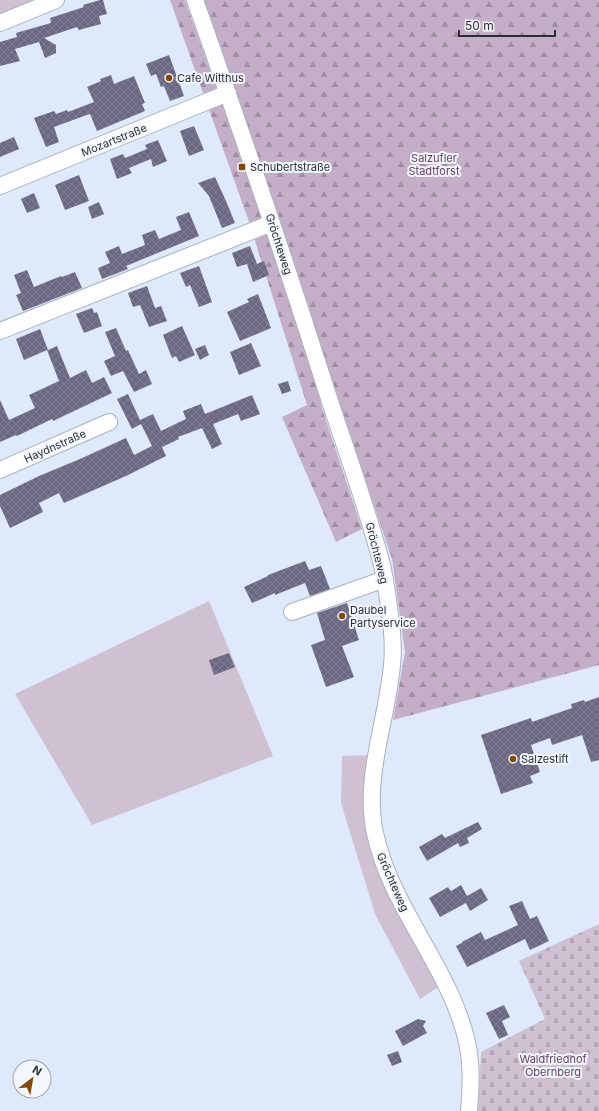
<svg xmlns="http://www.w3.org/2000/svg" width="599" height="1111" font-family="Inter,sans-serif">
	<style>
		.grass { fill: #cfc1d1 }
		.forest { fill: url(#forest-firs) }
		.cemetery { fill: url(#cemetery-stones) }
		.building { fill: url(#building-cross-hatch) }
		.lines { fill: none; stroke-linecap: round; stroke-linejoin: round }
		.minor-casing { stroke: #a6b2c2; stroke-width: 18 }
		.minor { stroke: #fff; stroke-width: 16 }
		.poi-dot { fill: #854903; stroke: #f2f7fd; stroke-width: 1.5 }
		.labels { text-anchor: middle; stroke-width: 4; stroke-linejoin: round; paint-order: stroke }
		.poi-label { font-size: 11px; fill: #2a2e35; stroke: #f2f7fd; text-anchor: start }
		.street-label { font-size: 11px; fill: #2a2e35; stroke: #f2f7fd }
		.park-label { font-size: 11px; fill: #624167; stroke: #f2f7fd }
	</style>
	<defs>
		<pattern id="forest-firs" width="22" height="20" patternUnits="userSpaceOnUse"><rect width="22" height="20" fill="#c5afc8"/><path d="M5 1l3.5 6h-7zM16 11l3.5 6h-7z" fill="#a08fa3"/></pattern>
		<pattern id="cemetery-stones" width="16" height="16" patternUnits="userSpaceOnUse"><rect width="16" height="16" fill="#cfc1d1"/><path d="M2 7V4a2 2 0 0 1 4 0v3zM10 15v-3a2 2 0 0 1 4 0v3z" fill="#b2a6b4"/></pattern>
		<pattern id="building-cross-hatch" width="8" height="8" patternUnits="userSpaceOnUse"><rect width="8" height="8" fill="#6a6883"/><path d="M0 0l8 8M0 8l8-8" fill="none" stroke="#7f7e93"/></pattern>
	</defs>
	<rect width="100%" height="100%" fill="#deeafb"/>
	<!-- grass -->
	<path class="grass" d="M 0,0 L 39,0 L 0,16 Z
		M 209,601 L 273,756 L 92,825 L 15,694 Z
		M 373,755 L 365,803 L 440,986 L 420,999 L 375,914 L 341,803 L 342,756 Z"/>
	<!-- forest -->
	<path class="forest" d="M 170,0 L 185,0 L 260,210 L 306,344 L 322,408 L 362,529 L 336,542 L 282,417 L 307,405 L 249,222 Z
		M 204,0 L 599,0 L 599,665 L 393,720 L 405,652 L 392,559 Z"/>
	<!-- cemetery -->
	<path class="cemetery" d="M 599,924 L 599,1111 L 478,1111 L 481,1052 L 545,1019 L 519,961 Z"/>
	<!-- building -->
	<path class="building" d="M 100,0 L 103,0 L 107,14 L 99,16 L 101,24 L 79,30 L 77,27 L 44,38 L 56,45 L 56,53 L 45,58 L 39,42 L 15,49 L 20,61 L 0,66 L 0,42 L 17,37 L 16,33 L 51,23 L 50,18 L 84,7 L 83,5 Z
		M 169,55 L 184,96 L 170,101 L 164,86 L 161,87 L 156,74 L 151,76 L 146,64 Z
		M 111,75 L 114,84 L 134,76 L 145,103 L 142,104 L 145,111 L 97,131 L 90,114 L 84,116 L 54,127 L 59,142 L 46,147 L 34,118 L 54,111 L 56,114 L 67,110 L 68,112 L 94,102 L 87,87 L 101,81 L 100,79 Z
		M 194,126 L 204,150 L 189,156 L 180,131 Z
		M 14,137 L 19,149 L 0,157 L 0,143 Z
		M 158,140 L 167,161 L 153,167 L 151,159 L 129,168 L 132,173 L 117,179 L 110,159 L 123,154 L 125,158 L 147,149 L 145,145 Z
		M 79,175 L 89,201 L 65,210 L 55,185 Z
		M 215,177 L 226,201 L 235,223 L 222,228 L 209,196 L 198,183 Z
		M 34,193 L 40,208 L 27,213 L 21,199 Z
		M 99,202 L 104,214 L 92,219 L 88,207 Z
		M 189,212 L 199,236 L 126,266 L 128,269 L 102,279 L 98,268 L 110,263 L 105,252 L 119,246 L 122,254 L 145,245 L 142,235 L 155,230 L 159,239 L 181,230 L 176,217 Z
		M 250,246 L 257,264 L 264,261 L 269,275 L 253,282 L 247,264 L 237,267 L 232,253 Z
		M 199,266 L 212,302 L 199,307 L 190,285 L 186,287 L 180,273 Z
		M 27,270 L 34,287 L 61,276 L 62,277 L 75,272 L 82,288 L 23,311 L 16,295 L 21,293 L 14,275 Z
		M 147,286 L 155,308 L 161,306 L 167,321 L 149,327 L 140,305 L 133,307 L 128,293 Z
		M 258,294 L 271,328 L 240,341 L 227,312 L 249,302 L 247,299 Z
		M 92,308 L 94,313 L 97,312 L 102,326 L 84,333 L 76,314 Z
		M 182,326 L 195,355 L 179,362 L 176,356 L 172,358 L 163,335 Z
		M 116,328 L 126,351 L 128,350 L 139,374 L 146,370 L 152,384 L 134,392 L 123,371 L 111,376 L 104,361 L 115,356 L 105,332 Z
		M 40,329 L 48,350 L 57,346 L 70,378 L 86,370 L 92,383 L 104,377 L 112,393 L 53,421 L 52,419 L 17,436 L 16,435 L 0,442 L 0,400 L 9,420 L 35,408 L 29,395 L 59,381 L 47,350 L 24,360 L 16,339 Z
		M 251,343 L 261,366 L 239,375 L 230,352 Z
		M 205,345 L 209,355 L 200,360 L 195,349 Z
		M 288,381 L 291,391 L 282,394 L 278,384 Z
		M 128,394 L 140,420 L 153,414 L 161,431 L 186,419 L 183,411 L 201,404 L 205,414 L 252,395 L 260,414 L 241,421 L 238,414 L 213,424 L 222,444 L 212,449 L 202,428 L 178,437 L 179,439 L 162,447 L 166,456 L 126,476 L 64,503 L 59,493 L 39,503 L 43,512 L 10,528 L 0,506 L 0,495 L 39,476 L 80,459 L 126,438 L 134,455 L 152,446 L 141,424 L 132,429 L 117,399 Z
		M 305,561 L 309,570 L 321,566 L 330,589 L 310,596 L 305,583 L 275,595 L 275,593 L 252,603 L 244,587 L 268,576 L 268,575 Z
		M 347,603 L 359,640 L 342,646 L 354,677 L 326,687 L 311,645 L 325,640 L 317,613 Z
		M 229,653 L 235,667 L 214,675 L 209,660 Z
		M 599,697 L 599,760 L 591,762 L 582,735 L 552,745 L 550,738 L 531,745 L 540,772 L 530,776 L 533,783 L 501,794 L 481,735 L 531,718 L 532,722 L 572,708 L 571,704 L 584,700 L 585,702 Z
		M 478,822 L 482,829 L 467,838 L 469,843 L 460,847 L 458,843 L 427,861 L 419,847 L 442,834 L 445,838 Z
		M 461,885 L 467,896 L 481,888 L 488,900 L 470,911 L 466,903 L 440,917 L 429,898 L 448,887 L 451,891 Z
		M 522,901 L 530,919 L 537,916 L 549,941 L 530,950 L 525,939 L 467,967 L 456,946 L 462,943 L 462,942 L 481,932 L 485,940 L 518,925 L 509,906 Z
		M 504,1005 L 510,1017 L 502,1021 L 508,1035 L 499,1039 L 486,1013 Z
		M 418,1019 L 426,1021 L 423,1026 L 427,1033 L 403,1046 L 395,1031 Z
		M 398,1051 L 402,1062 L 392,1066 L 387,1055 Z"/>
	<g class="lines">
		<!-- minor casing -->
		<g class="minor-casing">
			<path id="minor" d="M 195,0 C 240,127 283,254 324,383 C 343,442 365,501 381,561 C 385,576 387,592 389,607 C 392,626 394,646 392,665 C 387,721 363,778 375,833 C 391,910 453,970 468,1047 C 472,1068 471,1090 469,1111
				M 0,23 L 56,0
				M 0,186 L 228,93
				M 0,331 L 272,223
				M 0,470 L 109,422
				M 292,612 L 385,579"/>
		</g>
		<!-- minor -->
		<use href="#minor" class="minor"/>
	</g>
	<!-- markers -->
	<g class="poi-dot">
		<circle cx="169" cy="78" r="4"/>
		<rect x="238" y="163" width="8" height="8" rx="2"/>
		<circle cx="342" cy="616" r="4"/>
		<circle cx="513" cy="759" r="4"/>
	</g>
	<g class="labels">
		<!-- poi labels -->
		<g class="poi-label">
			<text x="177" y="82">Cafe Witthus</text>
			<text x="250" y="171">Schubertstraße</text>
			<text x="350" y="614">Daubel<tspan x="350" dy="13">Partyservice</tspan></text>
			<text x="521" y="763">Salzestift</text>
		</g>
		<!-- street labels -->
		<g class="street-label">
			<text transform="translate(114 140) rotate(-22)" y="4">Mozartstraße</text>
			<text transform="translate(279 244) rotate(72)" y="4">Gröchteweg</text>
			<text transform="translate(55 446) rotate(-24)" y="4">Haydnstraße</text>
			<text transform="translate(377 553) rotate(76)" y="4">Gröchteweg</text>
			<text transform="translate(393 882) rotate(66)" y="4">Gröchteweg</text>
		</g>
		<!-- park labels -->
		<g class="park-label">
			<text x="434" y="162">Salzufler<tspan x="434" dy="13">Stadtforst</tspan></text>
			<text x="553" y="1063">Waldfriedhof<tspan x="553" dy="13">Obernberg</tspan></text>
		</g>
	</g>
	<!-- north arrow -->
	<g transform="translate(32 1079) rotate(31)"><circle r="19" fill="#f2f7fd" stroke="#a2a7ad"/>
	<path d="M0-3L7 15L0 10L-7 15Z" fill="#854903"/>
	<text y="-6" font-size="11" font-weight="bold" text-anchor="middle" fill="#2a2e35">N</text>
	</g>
	<!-- scale -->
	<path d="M459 30v6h96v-6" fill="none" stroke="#2a2e35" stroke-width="2"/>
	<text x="465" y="30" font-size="12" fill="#2a2e35" stroke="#f2f7fd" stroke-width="3" paint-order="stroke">50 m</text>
</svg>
